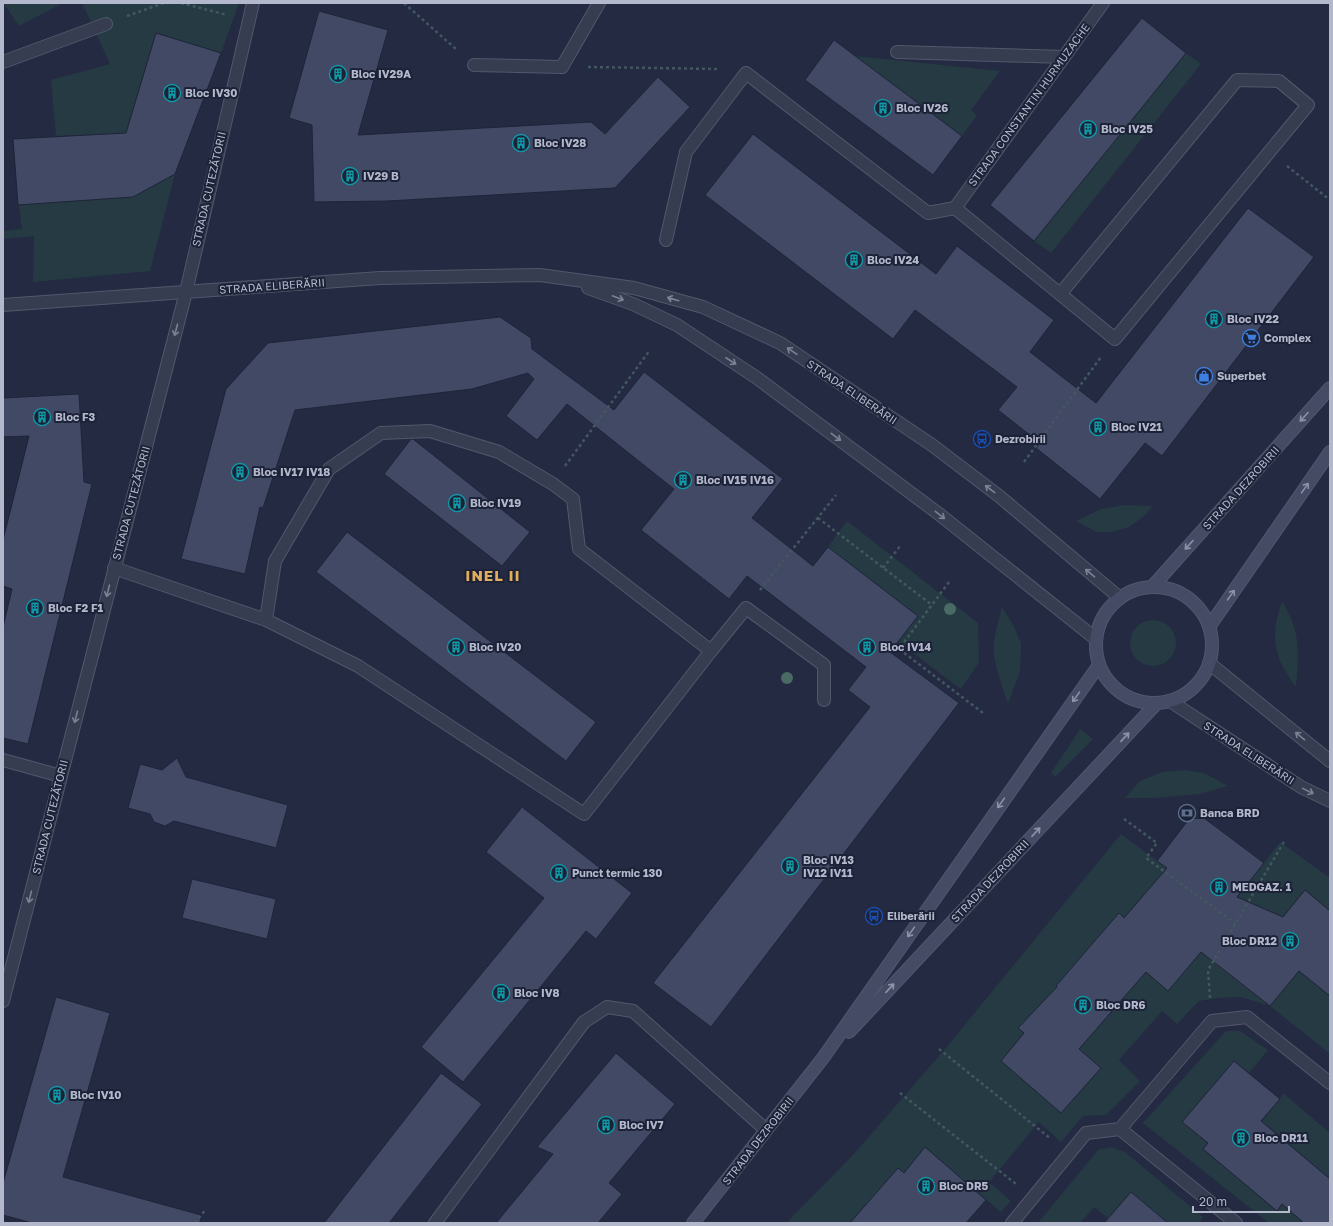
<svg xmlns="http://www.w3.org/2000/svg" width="1333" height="1226" font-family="'Golos Text',sans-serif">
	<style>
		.green { fill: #253a43 }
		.building { fill: #414964; stroke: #1e2439 }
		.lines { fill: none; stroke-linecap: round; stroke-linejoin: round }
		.service-casing { stroke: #52586c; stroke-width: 14 }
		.minor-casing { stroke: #52586c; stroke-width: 14 }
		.tertiary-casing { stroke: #52586c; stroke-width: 14 }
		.secondary-casing { stroke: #52586c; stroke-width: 14 }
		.path { stroke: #435760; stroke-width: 2.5; stroke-dasharray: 3 3; stroke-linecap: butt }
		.service { stroke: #373d51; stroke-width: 12 }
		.minor { stroke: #373d51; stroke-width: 12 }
		.tertiary { stroke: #373d51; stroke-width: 12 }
		.secondary { stroke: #454b65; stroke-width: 12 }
		.tree { fill: #4a6a64 }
		.oneway { stroke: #7c8195 }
		.oneway2 { stroke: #8d92a8 }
		.labels { text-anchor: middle; stroke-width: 4; stroke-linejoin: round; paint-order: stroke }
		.poi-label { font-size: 11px; font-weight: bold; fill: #b4b8cc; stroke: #1c2237; text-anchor: start }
		.street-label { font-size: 11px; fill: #b4b8cc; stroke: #1c2237 }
		.district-label { font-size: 15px; font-weight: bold; letter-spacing: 1px; fill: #dfad5b; stroke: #1c2237 }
	</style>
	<rect width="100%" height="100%" fill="#232a42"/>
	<!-- green -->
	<path class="green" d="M 3,3 L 63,3 L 19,26 Z
		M 82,3 L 239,3 L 221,53 L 156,33 L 126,133 L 56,136 L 51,80 L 110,64 Z
		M 1186,53 L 1201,64 L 1051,253 L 1034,241 Z
		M 855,56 L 1000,71 L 971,110 L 977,115 L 962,136 Z
		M 175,174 L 150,271 L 33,282 L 34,236 L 3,239 L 3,231 L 22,229 L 19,205 L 133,197 Z
		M 1124,505 L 1153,506 L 1143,517 L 1129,527 L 1112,532 L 1096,532 L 1076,521 L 1101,509 Z
		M 847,521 L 978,623 L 979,662 L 961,689 L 898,642 L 918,616 L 828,547 Z
		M 1282,601 C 1301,632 1299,652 1296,687 C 1273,657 1270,637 1282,601 Z
		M 1002,607 L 1013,625 L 1021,643 L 1020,672 L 1008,704 C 1003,689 997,673 994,656 C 992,640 998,623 1002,607 Z
		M1130 643a23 23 0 1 1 46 0a23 23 0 1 1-46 0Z
		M 1080,729 L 1093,739 L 1055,777 L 1051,773 Z
		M 1184,770 L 1204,773 L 1228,786 L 1200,794 L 1155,798 L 1125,798 L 1140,781 L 1162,772 Z
		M 1121,834 L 1226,912 L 1280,842 L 1330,878 L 1330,1054 L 1270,1006 L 1241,997 L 1218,998 L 1199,1001 L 1177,1024 L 1162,1011 L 1119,1060 L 1140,1081 L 1106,1115 L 1083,1116 L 1061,1142 L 1039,1122 L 989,1182 L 1011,1201 L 1001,1212 L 969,1185 L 965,1189 L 934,1163 L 938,1158 L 925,1148 L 904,1173 L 898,1168 L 886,1181 L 868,1215 L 861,1210 L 850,1223 L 786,1223 L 853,1155 L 945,1049 Z
		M 1226,1031 L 1240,1031 L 1268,1050 L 1249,1073 L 1234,1061 L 1182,1122 L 1208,1143 L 1203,1149 L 1277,1210 L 1282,1204 L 1304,1223 L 1269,1223 L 1143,1123 Z
		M 1283,1093 L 1330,1133 L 1330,1179 L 1269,1127 L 1257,1127 L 1280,1099 Z
		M 1111,1147 L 1125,1152 L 1203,1217 L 1199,1223 L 1168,1223 L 1131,1192 L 1108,1218 L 1094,1207 L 1080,1223 L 1038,1223 L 1098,1150 Z"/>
	<!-- building -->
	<path class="building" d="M 319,11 L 388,30 L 358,135 L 591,122 L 605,134 L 658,77 L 690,107 L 615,188 L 388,201 L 314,202 L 312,125 L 289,118 Z
		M 1142,18 L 1186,53 L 1034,241 L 990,205 Z
		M 156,33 L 221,53 L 175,174 L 133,197 L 18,205 L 13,139 L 126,133 Z
		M 834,40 L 962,136 L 933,175 L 805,80 Z
		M 753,134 L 936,274 L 957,246 L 1054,320 L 1030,352 L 1096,403 L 1248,208 L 1314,257 L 1162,456 L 1145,443 L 1100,499 L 1036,448 L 1040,443 L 998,410 L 1017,387 L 915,310 L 893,339 L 705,195 Z
		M 500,317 L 531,338 L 532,349 L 614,410 L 644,372 L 783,479 L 752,518 L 813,566 L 828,547 L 918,616 L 890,652 L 959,703 L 711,1027 L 653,983 L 870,707 L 848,690 L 866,667 L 747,576 L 729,599 L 641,530 L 674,489 L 567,404 L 537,440 L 506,416 L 534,379 L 528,373 L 472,389 L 295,410 L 263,508 L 260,507 L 245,574 L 181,559 L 226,389 L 268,343 Z
		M 79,394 L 84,482 L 92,484 L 28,744 L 3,738 L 3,627 L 12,589 L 3,586 L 3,540 L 29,436 L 3,437 L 3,398 Z
		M 411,439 L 413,439 L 530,532 L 502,566 L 384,474 Z
		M 347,532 L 596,722 L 566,761 L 316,572 Z
		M 177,758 L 186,777 L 288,805 L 276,848 L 174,821 L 165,826 L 154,822 L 150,814 L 128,808 L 140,764 L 162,770 Z
		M 522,807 L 632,893 L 596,939 L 586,931 L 463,1082 L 421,1047 L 544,898 L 486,852 Z
		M 1204,818 L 1264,863 L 1237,897 L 1283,917 L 1305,890 L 1330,911 L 1330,996 L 1299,971 L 1270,1006 L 1201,952 L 1168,991 L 1146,972 L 1079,1049 L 1101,1068 L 1061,1113 L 1001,1061 L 1024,1033 L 1018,1028 L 1057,987 L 1056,986 L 1099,936 L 1119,913 L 1124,918 L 1167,868 L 1157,861 L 1189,819 Z
		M 192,879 L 276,899 L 267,939 L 182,918 Z
		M 56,997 L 110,1013 L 63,1177 L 201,1215 L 200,1223 L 32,1223 L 3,1215 L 3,1183 Z
		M 616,1053 L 675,1104 L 609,1183 L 622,1194 L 598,1223 L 496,1223 L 553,1154 L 537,1147 Z
		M 1234,1061 L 1280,1099 L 1261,1121 L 1330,1179 L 1330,1223 L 1304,1223 L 1282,1204 L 1277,1211 L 1203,1149 L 1208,1143 L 1182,1122 Z
		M 441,1073 L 482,1104 L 389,1223 L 324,1223 Z
		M 925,1147 L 986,1200 L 966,1223 L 850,1223 L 898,1168 L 904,1173 Z
		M 1131,1192 L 1168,1223 L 1104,1223 Z"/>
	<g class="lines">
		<!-- service casing -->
		<g class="service-casing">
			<path id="service" d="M 897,52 L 1064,57
				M 3,62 L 106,24
				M 474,65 L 562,67
				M 666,240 L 686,152 L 746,73 L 928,213 L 955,208 L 1115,339 L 1308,105 L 1279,81 L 1237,80 L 1061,293
				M 711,651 L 746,608 L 824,665 L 824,700
				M 3,760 L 61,776
				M 435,1223 L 584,1022 L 607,1007 L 633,1011 L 766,1130"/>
		</g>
		<!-- minor casing -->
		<g class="minor-casing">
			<path id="minor" d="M 562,67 L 599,3
				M 955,208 L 1103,3
				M 114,568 L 266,620 L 358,666 L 584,814 L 711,651 L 579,549 L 573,499 L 553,484 L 499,452 L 430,431 L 381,433 L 329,469 L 275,561 L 266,620
				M 3,1001 L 186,292 L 253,3
				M 1120,1129 L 1236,1223
				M 1012,1223 L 1086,1133 L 1120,1129 L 1212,1021 L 1247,1017 L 1330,1083"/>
		</g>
		<!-- tertiary casing -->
		<g class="tertiary-casing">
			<path id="tertiary" d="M 588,288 L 633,304 L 677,325 L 757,378 L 939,514 L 1096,639
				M 3,305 L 380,278 L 540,275 L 634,288 L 703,307 L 780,343 L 932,445 L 999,496 L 1120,598
				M 1209,663 L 1330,761
				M 1170,701 L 1301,787 L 1330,801"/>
		</g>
		<!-- secondary casing -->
		<g class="secondary-casing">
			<path id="secondary" d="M 1152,587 L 1330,388
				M1096 645a58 58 0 1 1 116 0a58 58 0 1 1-116 0Z
				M 1209,627 L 1330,452
				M 849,1032 L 1157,703
				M 693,1223 L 823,1058 L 1099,665"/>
		</g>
		<!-- path -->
		<path class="path" d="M 181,3 L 227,15
			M 404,3 L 457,50
			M 127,16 L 164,3
			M 588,67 L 719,69
			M 1287,166 L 1330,200
			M 1024,462 L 1101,357
			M 565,466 L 650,350
			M 818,518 L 932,605
			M 883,568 L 901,545
			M 949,582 L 899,649 L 983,713
			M 760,590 L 836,495
			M 1124,819 L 1157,843 L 1146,858 L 1235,923
			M 1210,998 L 1208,970 L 1285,840
			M 939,1049 L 1051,1139
			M 900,1093 L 1016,1184
			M 195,1223 L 206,1209"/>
		<!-- service -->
		<use href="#service" class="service"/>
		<!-- minor -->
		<use href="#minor" class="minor"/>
		<!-- tertiary -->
		<use href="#tertiary" class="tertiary"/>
		<!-- secondary -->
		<use href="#secondary" class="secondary"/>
	</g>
	<!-- trees -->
	<g class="tree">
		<circle cx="950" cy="609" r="6"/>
		<circle cx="787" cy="678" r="6"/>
	</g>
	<!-- one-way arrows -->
	<defs><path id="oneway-shaft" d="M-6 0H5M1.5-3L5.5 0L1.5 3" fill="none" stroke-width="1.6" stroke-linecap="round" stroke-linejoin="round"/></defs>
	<g class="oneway">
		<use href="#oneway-shaft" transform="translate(618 298) rotate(21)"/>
		<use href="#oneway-shaft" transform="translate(673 299) rotate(-164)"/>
		<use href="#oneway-shaft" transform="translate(176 330) rotate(105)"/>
		<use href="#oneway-shaft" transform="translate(792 351) rotate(-146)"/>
		<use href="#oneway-shaft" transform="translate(731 361) rotate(33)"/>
		<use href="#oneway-shaft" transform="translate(836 437) rotate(37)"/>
		<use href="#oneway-shaft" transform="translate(990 489) rotate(-143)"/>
		<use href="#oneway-shaft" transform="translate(940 515) rotate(38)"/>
		<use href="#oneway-shaft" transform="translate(1090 573) rotate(-140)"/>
		<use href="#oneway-shaft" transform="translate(108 591) rotate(104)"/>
		<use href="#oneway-shaft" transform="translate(76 717) rotate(104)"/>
		<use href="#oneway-shaft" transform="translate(1300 736) rotate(-141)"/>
		<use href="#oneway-shaft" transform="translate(1308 791) rotate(26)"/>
		<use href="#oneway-shaft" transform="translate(30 897) rotate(104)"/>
	</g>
	<g class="oneway2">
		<use href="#oneway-shaft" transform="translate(1304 417) rotate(132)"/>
		<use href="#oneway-shaft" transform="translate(1305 488) rotate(-55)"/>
		<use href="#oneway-shaft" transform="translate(1189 545) rotate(132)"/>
		<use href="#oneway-shaft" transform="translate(1231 595) rotate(-55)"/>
		<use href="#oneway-shaft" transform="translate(1076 697) rotate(125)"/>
		<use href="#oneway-shaft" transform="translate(1125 737) rotate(-47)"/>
		<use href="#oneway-shaft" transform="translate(1001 803) rotate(125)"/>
		<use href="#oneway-shaft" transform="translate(1036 832) rotate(-47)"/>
		<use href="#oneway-shaft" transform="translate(911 932) rotate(125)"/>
		<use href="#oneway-shaft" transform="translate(890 988) rotate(-47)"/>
	</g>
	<!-- icons -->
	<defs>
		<g id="building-ring" transform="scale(0.9)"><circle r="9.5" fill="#1c2237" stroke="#0f9aa8" stroke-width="1.5"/><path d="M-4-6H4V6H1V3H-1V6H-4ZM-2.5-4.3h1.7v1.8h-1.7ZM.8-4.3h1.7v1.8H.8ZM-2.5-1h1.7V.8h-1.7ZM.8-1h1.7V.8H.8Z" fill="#0f9aa8"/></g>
		<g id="supermarket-ring" transform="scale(0.9)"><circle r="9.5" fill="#1c2237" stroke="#3f7fe0" stroke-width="1.5"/><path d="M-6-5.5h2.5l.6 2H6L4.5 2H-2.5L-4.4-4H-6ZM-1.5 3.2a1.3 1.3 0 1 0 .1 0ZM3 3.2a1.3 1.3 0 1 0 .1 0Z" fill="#3f7fe0"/></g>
		<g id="shop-ring" transform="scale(0.9)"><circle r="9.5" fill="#1c2237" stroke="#3f7fe0" stroke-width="1.5"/><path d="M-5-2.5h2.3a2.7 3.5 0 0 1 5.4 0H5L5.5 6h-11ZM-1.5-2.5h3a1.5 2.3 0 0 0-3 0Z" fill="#3f7fe0"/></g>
		<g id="bus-ring" transform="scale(0.9)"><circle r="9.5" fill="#1c2237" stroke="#1a4fb4" stroke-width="1.5"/><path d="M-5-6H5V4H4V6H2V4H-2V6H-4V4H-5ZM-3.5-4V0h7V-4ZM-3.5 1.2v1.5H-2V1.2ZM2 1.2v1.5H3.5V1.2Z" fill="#1a4fb4"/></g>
		<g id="bank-ring" transform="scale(0.9)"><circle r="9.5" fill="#1c2237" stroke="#5c6f8a" stroke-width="1.5"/><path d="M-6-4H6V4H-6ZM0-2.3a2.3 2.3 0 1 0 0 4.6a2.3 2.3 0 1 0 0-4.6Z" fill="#5c6f8a"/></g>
	</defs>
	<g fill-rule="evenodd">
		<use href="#building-ring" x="338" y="74"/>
		<use href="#building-ring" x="172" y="93"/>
		<use href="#building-ring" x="883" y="108"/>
		<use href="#building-ring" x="1088" y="129"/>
		<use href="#building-ring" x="521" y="143"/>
		<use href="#building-ring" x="350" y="176"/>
		<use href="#building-ring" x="854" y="260"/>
		<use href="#building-ring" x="1214" y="319"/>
		<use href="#supermarket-ring" x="1251" y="338"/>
		<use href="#shop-ring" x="1204" y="376"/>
		<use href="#building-ring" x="42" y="417"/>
		<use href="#building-ring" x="1098" y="427"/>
		<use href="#bus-ring" x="982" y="439"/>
		<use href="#building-ring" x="240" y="472"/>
		<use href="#building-ring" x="683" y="480"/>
		<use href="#building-ring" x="457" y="503"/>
		<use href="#building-ring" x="35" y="608"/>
		<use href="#building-ring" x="456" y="647"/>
		<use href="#building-ring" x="867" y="647"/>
		<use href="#bank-ring" x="1187" y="813"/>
		<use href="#building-ring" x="790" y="866"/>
		<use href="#building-ring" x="559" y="873"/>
		<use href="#building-ring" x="1219" y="887"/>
		<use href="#bus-ring" x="874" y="916"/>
		<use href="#building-ring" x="1290" y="941"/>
		<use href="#building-ring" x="501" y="993"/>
		<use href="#building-ring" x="1083" y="1005"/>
		<use href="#building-ring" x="57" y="1095"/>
		<use href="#building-ring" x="606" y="1125"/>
		<use href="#building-ring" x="1241" y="1138"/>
		<use href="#building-ring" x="926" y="1186"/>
	</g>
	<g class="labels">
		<!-- poi labels -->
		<g class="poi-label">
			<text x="351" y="78">Bloc IV29A</text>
			<text x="185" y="97">Bloc IV30</text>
			<text x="896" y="112">Bloc IV26</text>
			<text x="1101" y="133">Bloc IV25</text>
			<text x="534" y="147">Bloc IV28</text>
			<text x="363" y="180">IV29 B</text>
			<text x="867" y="264">Bloc IV24</text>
			<text x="1227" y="323">Bloc IV22</text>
			<text x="1264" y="342">Complex</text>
			<text x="1217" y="380">Superbet</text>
			<text x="55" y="421">Bloc F3</text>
			<text x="1111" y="431">Bloc IV21</text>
			<text x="995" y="443">Dezrobirii</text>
			<text x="253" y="476">Bloc IV17 IV18</text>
			<text x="696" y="484">Bloc IV15 IV16</text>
			<text x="470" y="507">Bloc IV19</text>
			<text x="48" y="612">Bloc F2 F1</text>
			<text x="469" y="651">Bloc IV20</text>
			<text x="880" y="651">Bloc IV14</text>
			<text x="1200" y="817">Banca BRD</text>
			<text x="803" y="864">Bloc IV13<tspan x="803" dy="13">IV12 IV11</tspan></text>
			<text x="572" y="877">Punct termic 130</text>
			<text x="1232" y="891">MEDGAZ. 1</text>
			<text x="887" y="920">Eliberării</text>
			<text x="1277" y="945" text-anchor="end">Bloc DR12</text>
			<text x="514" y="997">Bloc IV8</text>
			<text x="1096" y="1009">Bloc DR6</text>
			<text x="70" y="1099">Bloc IV10</text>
			<text x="619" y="1129">Bloc IV7</text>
			<text x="1254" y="1142">Bloc DR11</text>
			<text x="939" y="1190">Bloc DR5</text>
		</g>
		<!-- street labels -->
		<g class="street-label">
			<text transform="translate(1029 105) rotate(-54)" y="4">STRADA CONSTANTIN HURMUZACHE</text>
			<text transform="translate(209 189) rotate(-77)" y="4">STRADA CUTEZĂTORII</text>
			<text transform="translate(272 286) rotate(-4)" y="4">STRADA ELIBERĂRII</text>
			<text transform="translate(852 392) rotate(34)" y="4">STRADA ELIBERĂRII</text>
			<text transform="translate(1241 488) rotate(-48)" y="4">STRADA DEZROBIRII</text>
			<text transform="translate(131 503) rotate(-75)" y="4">STRADA CUTEZĂTORII</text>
			<text transform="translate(1249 753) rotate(33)" y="4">STRADA ELIBERĂRII</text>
			<text transform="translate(50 817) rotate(-76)" y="4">STRADA CUTEZĂTORII</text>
			<text transform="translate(990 881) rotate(-47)" y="4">STRADA DEZROBIRII</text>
			<text transform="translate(758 1141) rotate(-52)" y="4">STRADA DEZROBIRII</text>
		</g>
		<!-- district labels -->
		<g class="district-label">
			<text x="493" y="581">INEL II</text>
		</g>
	</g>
	<!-- border -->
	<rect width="1333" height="1226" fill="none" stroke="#b4b8cc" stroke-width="8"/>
	<!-- scale -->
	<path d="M1193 1206v6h96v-6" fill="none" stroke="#b4b8cc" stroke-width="2"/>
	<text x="1199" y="1206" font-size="12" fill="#b4b8cc" stroke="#1c2237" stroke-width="3" paint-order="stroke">20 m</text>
</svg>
